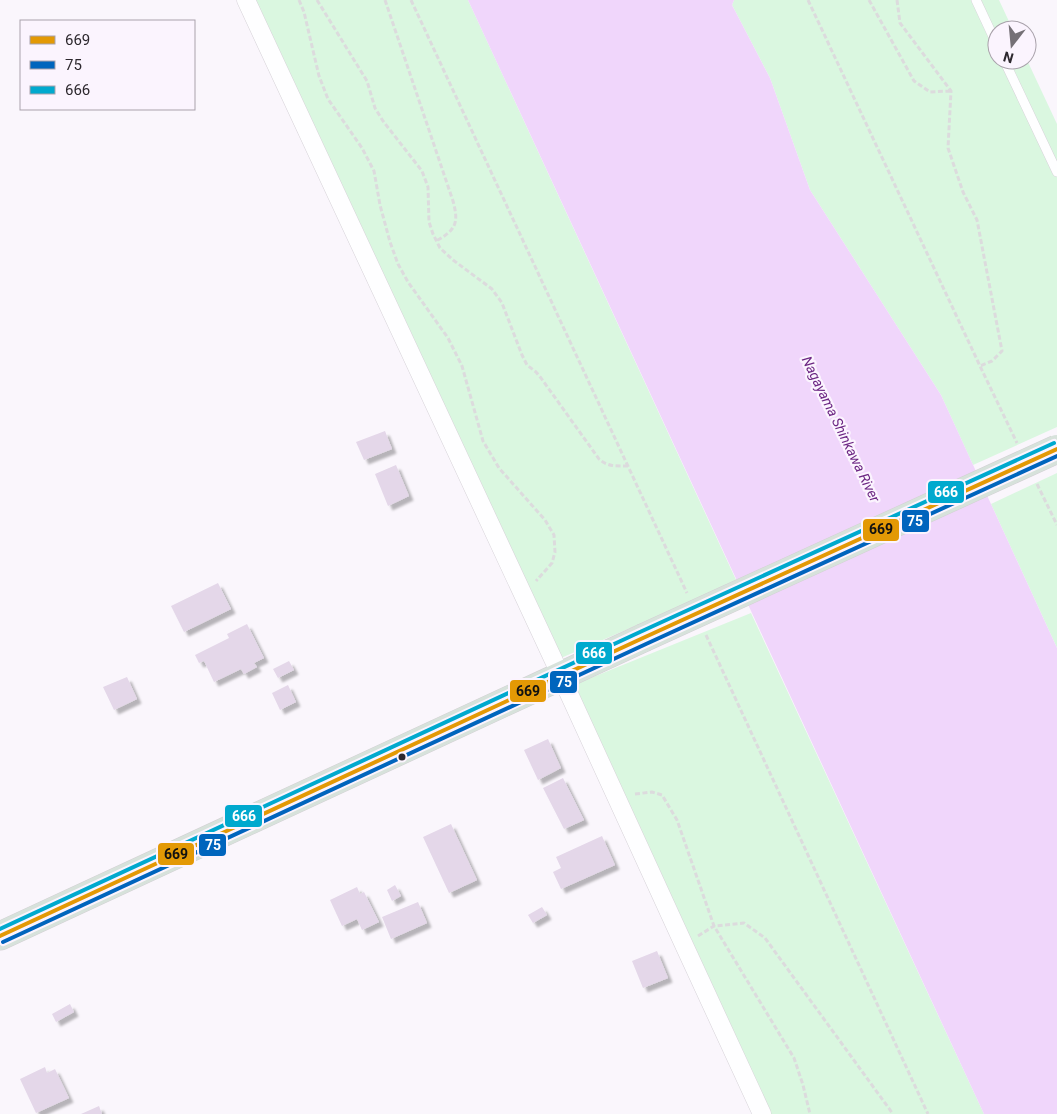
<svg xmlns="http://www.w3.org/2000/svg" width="1057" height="1114" font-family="Roboto,sans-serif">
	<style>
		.green { fill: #daf7e0 }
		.water { fill: #f0d6fb }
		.building { fill: #e4d7e9; filter: url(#shadow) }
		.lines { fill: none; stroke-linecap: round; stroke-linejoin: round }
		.service-casing { stroke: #d7d3d9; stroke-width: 10 }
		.minor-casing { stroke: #d7d3d9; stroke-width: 19 }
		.trunk-casing { stroke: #d3d1d4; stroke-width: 29 }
		.path { stroke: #dcdbdd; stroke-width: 3; stroke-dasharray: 5 2.5; stroke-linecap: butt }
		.service { stroke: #fefeff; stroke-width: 9 }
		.minor { stroke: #fefeff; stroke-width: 18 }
		.trunk { stroke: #d7e2db; stroke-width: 28 }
		.trunk-bridge-casing { stroke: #d3d1d4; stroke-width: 29; stroke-linecap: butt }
		.trunk-bridge { stroke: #d7e2db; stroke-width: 28 }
		.bus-1-casing { stroke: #fbf4fe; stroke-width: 8 }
		.bus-2-casing { stroke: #fbf4fe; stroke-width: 8 }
		.bus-3-casing { stroke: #fbf4fe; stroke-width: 8 }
		.bus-1 { stroke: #e39905; stroke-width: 4 }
		.bus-2 { stroke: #0065bd; stroke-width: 4 }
		.bus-3 { stroke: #00a9ce; stroke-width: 4 }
		.bus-dot { fill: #2d282e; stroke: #fbf4fe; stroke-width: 2 }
		.labels { text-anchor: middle; stroke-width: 4.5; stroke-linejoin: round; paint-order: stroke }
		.water-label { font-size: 14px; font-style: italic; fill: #6c2683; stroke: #fbf4fe }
		.line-badge { stroke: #fbf4fe; stroke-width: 2 }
		.badge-label { font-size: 14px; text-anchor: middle; font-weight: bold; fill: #fff }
		.pale-badge-label { font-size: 14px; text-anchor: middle; font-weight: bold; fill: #111 }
	</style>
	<defs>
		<filter id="shadow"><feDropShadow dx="4.5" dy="4.5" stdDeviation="1" flood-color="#0004"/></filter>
	</defs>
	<rect width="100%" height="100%" fill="#faf6fc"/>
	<!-- green -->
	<path class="green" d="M 246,0 L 468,0 L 737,582 L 554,661 Z
		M 734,0 L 999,0 L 1013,30 L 997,30 L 997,60 L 1027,60 L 1057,124 L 1057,427 L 973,465 L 941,395 L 810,190 L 770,78 L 732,5 Z
		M 1057,473 L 1057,648 L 991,504 Z
		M 751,613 L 984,1114 L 768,1114 L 566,688 Z"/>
	<!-- water -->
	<path class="water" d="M 468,0 L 734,0 L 732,5 L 770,78 L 810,190 L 941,395 L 1057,648 L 1057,1114 L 984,1114 Z"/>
	<!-- building -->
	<path class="building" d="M 385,431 L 392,449 L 364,460 L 356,442 Z
		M 396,465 L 409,496 L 388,506 L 375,474 Z
		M 218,583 L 231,609 L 184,632 L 171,606 Z
		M 247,624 L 264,658 L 254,663 L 257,667 L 244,674 L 241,669 L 214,682 L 204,661 L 199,663 L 195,655 L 229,638 L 227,634 Z
		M 289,661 L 294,670 L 278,678 L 273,669 Z
		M 127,677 L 137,699 L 114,710 L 103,687 Z
		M 288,685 L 296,702 L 280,710 L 272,693 Z
		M 548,739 L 561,768 L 538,780 L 524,750 Z
		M 563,778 L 584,820 L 564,829 L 543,788 Z
		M 451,824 L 477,880 L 449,893 L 423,837 Z
		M 602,836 L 615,865 L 561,889 L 553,872 L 561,868 L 556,857 Z
		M 395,885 L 401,896 L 392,901 L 387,890 Z
		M 357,887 L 360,894 L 364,892 L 379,922 L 362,930 L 357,919 L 342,926 L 330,900 Z
		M 418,902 L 427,923 L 391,939 L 382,917 Z
		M 542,907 L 547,915 L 533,923 L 528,915 Z
		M 657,951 L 668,978 L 643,988 L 632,961 Z
		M 70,1004 L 74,1012 L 56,1022 L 52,1014 Z
		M 45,1067 L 47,1073 L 55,1069 L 69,1098 L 36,1113 L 20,1079 Z
		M 99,1106 L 102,1114 L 81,1114 Z"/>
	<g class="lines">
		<!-- service casing -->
		<g class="service-casing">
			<path id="service" d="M 976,0 L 997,45
				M 1004,60 L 1057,172"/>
		</g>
		<!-- minor casing -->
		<g class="minor-casing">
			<path id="minor" d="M 246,0 L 554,661 L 684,945 L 762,1114"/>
		</g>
		<!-- trunk casing -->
		<g class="trunk-casing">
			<path id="trunk" d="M 0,936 L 643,638"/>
		</g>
		<!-- path -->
		<path class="path" d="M 299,0 L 304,12 L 319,76 L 328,99 L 362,148 L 374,171 L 380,205 L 390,242 L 398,264 L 408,282 L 448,338 L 462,366 L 483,441 L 499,468 L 545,520 L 554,535 L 555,552 L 552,563 L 536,581
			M 317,0 L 367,81 L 375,108 L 383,121 L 422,171 L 428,187 L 429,222 L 433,234 L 440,248 L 453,260 L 492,289 L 502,303 L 522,355 L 527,365 L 536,372 L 541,378 L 599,459 C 608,467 616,466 628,466
			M 385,0 L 453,201 C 459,223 456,230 436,241
			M 411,0 L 687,593
			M 808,0 L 980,366 L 1017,443
			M 869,0 L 914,81 L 930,92 L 950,91
			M 897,0 L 900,23 L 951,91 L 948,148 L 963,192 L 977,220 L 1002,351 L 992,361 L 980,366
			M 1037,484 L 1057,525
			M 706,635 L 928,1114
			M 635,794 L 652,792 L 662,795 L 677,820 L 714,926 L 794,1058 L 803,1085 L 810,1114
			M 698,936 L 714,926 L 744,923 L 765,938 L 893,1114"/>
		<!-- service -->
		<use href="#service" class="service"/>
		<!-- minor -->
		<use href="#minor" class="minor"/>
		<!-- trunk -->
		<use href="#trunk" class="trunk"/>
		<!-- trunk-bridge casing -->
		<g class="trunk-bridge-casing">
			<path id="trunk-bridge" d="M 643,638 L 1057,449"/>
		</g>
		<!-- trunk-bridge -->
		<use href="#trunk-bridge" class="trunk-bridge"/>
		<!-- bus-1 casing -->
		<g class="bus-1-casing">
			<path id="bus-1" d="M 0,936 L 643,638 L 1057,449"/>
		</g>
		<!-- bus-2 casing -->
		<g class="bus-2-casing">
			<path id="bus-2" d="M 3,942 L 646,644 L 1057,456"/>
		</g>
		<!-- bus-3 casing -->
		<g class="bus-3-casing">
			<path id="bus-3" d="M 0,929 L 640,632 L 1054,443"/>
		</g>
		<!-- bus-1 -->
		<use href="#bus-1" class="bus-1"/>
		<!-- bus-2 -->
		<use href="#bus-2" class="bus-2"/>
		<!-- bus-3 -->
		<use href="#bus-3" class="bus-3"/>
	</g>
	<!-- markers -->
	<circle class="bus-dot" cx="402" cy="757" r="4.5"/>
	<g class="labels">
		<!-- water labels -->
		<g class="water-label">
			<text transform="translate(841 429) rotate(64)" y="5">Nagayama Shinkawa River</text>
		</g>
	</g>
	<g class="line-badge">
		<rect x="927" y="480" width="38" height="24" rx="5" fill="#00a9ce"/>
		<rect x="901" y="509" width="29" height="24" rx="5" fill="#0065bd"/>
		<rect x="862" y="518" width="38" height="24" rx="5" fill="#e39905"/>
		<rect x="575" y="641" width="38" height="24" rx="5" fill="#00a9ce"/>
		<rect x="549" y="670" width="29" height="24" rx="5" fill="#0065bd"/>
		<rect x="509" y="679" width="38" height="24" rx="5" fill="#e39905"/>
		<rect x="224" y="804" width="39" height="24" rx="5" fill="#00a9ce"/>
		<rect x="198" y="833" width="29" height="24" rx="5" fill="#0065bd"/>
		<rect x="157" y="842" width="38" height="24" rx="5" fill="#e39905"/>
	</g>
	<g class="badge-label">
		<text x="946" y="497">666</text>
		<text x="915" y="526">75</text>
		<text x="594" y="658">666</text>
		<text x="564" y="687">75</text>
		<text x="244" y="821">666</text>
		<text x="213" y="850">75</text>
	</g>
	<g class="pale-badge-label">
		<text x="881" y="534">669</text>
		<text x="528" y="696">669</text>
		<text x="176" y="859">669</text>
	</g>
	<!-- legend -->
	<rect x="20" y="20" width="175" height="90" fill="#fbf4fe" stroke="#a9a2ab"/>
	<rect x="30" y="36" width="25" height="8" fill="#e39905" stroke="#a9a2ab"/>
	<text x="65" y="45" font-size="15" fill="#2d282e">669</text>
	<rect x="30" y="61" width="25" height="8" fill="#0065bd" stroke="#a9a2ab"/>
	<text x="65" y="70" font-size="15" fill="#2d282e">75</text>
	<rect x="30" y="86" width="25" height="8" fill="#00a9ce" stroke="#a9a2ab"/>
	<text x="65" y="95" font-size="15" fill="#2d282e">666</text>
	<!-- north arrow -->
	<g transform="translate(1012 45) rotate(196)"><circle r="24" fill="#fbf4fe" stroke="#a9a2ab"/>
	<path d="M0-4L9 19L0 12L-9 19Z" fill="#757076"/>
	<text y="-8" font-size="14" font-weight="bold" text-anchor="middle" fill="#2d282e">N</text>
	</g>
</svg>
